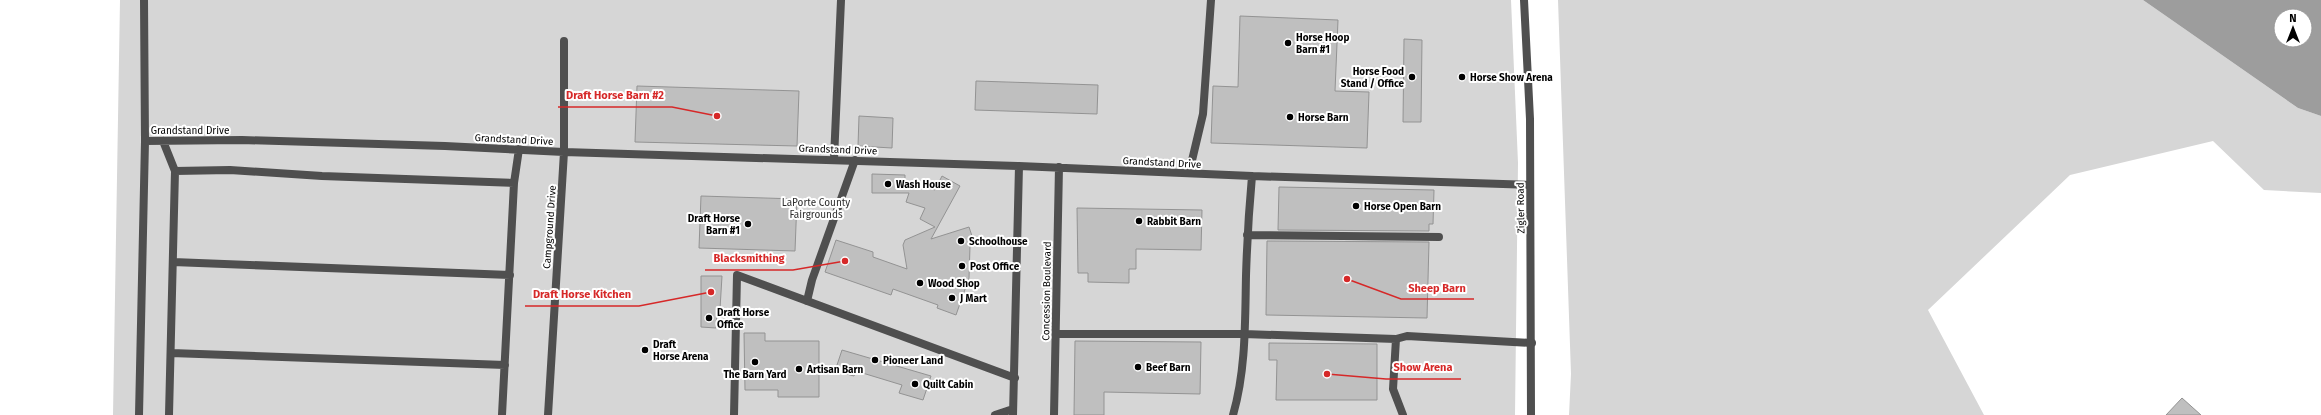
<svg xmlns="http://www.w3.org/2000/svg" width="2321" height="415" font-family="'Fira Sans',sans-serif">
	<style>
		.green { fill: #d6d6d6 }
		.water { fill: #9d9d9d; fill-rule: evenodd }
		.building { fill: #bfbfbf; stroke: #939393 }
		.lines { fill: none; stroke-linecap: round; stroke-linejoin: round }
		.service { stroke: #4f4f4f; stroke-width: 8 }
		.tertiary { stroke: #4f4f4f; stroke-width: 8 }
		.poi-dot { fill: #000; stroke: #fff; stroke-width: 1.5 }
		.labels { text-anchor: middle; stroke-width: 4; stroke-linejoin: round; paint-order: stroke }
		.poi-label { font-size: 10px; font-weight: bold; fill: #000; stroke: #fff; text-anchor: start }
		.street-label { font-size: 10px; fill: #000; stroke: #fff }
		.park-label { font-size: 10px; fill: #2d2d2d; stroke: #fff }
		.leader { fill: none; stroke: #d62828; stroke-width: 1.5 }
		.callout-dot { fill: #d62828; stroke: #fff; stroke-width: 1.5 }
		.callout-label { font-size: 11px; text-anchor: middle; font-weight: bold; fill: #d62828; stroke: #fff; stroke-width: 4; stroke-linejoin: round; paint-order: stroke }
	</style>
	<rect width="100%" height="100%" fill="#fff"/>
	<!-- green -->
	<path class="green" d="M 120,0 L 1511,0 L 1518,163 L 1515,415 L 113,415 Z
		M 1558,0 L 2143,0 L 2298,108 L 2321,116 L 2321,193 L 2264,190 L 2213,141 L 2070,175 L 1928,310 L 1984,415 L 1569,415 L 1571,374 Z"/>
	<!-- water -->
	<path class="water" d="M 2143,0 L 2321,0 L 2321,116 L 2298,108 ZM 2281,16 L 2305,16 L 2305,40 L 2281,40 Z"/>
	<!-- building -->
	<path class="building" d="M 1240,16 L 1338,20 L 1335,91 L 1369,92 L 1367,148 L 1211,143 L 1213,86 L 1238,87 Z
		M 1404,39 L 1422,40 L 1421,122 L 1403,122 Z
		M 976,81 L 1098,85 L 1097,114 L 975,110 Z
		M 637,86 L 799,91 L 797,146 L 635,142 Z
		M 859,116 L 893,118 L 892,148 L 858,146 Z
		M 872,174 L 905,175 L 905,181 L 935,190 L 942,176 L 960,186 L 931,239 L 969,227 L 975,245 L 970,246 L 969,278 L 956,315 L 937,308 L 938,305 L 893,289 L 891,295 L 825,272 L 836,240 L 873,252 L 873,257 L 907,269 L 903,245 L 905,240 L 935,227 L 920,219 L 925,208 L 906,202 L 909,193 L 872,193 Z
		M 1279,187 L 1434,190 L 1433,224 L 1429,224 L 1429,231 L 1278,230 Z
		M 701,196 L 797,199 L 795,251 L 699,248 Z
		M 1077,208 L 1202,210 L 1201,250 L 1136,249 L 1136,269 L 1129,269 L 1129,283 L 1088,282 L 1088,273 L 1078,273 Z
		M 1267,241 L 1429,242 L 1427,318 L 1266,315 Z
		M 701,276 L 722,276 L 720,309 L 717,309 L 716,328 L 701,327 Z
		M 744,333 L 765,333 L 765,341 L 819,341 L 819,397 L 778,397 L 778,390 L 745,390 Z
		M 1075,341 L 1201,342 L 1200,394 L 1104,392 L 1104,415 L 1074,415 Z
		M 1269,343 L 1377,344 L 1377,400 L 1276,400 L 1277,360 L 1269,360 Z
		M 842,350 L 931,376 L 923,400 L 899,393 L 902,385 L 856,371 L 854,376 L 835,371 Z
		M 2182,398 L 2201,415 L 2166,415 Z"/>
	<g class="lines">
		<!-- service -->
		<path class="service" d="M 145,141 L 242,140 L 445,146 L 564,152 L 1019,166 L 1252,176 L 1530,185
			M 163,141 L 175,171 L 169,415
			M 834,159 L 841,0
			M 175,171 L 230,170 L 322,176 L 514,183
			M 1189,173 L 1203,114 L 1211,0
			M 1247,235 L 1439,237
			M 173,262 L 510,275
			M 807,301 L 812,280 L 855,160
			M 1056,334 L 1244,334 L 1396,339
			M 171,353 L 505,365
			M 139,415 L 145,141 L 144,0
			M 502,415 L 514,183 L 519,149
			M 548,415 L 564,152 L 564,41
			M 734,415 L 737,275 L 1015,378
			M 995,415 L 1013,409
			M 1013,415 L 1019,166
			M 1054,415 L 1059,167
			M 1233,415 C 1246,370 1245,322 1246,276 C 1247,243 1249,209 1252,176
			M 1403,415 L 1393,389 L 1396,339 L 1407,336 L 1532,343"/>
		<!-- tertiary -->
		<path class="tertiary" d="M 1524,0 L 1530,119 L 1531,415"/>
	</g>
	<!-- markers -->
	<g class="poi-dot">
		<circle cx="1288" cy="43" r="4"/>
		<circle cx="1412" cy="77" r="4"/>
		<circle cx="1462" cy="77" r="4"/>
		<circle cx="1290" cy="117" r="4"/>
		<circle cx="888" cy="184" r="4"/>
		<circle cx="1356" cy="206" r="4"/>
		<circle cx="1139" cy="221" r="4"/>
		<circle cx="748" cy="224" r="4"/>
		<circle cx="961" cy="241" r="4"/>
		<circle cx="962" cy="266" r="4"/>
		<circle cx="920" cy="283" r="4"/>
		<circle cx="952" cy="298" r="4"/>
		<circle cx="709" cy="318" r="4"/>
		<circle cx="645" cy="350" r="4"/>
		<circle cx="875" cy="360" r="4"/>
		<circle cx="755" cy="362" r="4"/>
		<circle cx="1138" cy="367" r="4"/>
		<circle cx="799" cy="369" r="4"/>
		<circle cx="915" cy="384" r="4"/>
	</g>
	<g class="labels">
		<!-- poi labels -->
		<g class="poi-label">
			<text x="1296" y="41">Horse Hoop<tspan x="1296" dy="12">Barn #1</tspan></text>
			<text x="1404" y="75" text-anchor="end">Horse Food<tspan x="1404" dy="12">Stand / Office</tspan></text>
			<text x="1470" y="81">Horse Show Arena</text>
			<text x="1298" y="121">Horse Barn</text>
			<text x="896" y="188">Wash House</text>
			<text x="1364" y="210">Horse Open Barn</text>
			<text x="740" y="222" text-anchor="end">Draft Horse<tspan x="740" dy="12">Barn #1</tspan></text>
			<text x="1147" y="225">Rabbit Barn</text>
			<text x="969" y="245">Schoolhouse</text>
			<text x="970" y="270">Post Office</text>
			<text x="928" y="287">Wood Shop</text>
			<text x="960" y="302">J Mart</text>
			<text x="717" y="316">Draft Horse<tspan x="717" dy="12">Office</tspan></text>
			<text x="653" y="348">Draft<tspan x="653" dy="12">Horse Arena</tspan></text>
			<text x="883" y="364">Pioneer Land</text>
			<text x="1146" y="371">Beef Barn</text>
			<text x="807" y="373">Artisan Barn</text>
			<text x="755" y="378" text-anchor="middle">The Barn Yard</text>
			<text x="923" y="388">Quilt Cabin</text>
		</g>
		<!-- street labels -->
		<g class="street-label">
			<text x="190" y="134">Grandstand Drive</text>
			<text transform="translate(514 139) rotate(3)" y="4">Grandstand Drive</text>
			<text transform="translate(838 149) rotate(2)" y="4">Grandstand Drive</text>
			<text transform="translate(1162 162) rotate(3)" y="4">Grandstand Drive</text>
			<text transform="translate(1520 208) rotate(-91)" y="4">Zigler Road</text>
			<text transform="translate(549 227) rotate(-86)" y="4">Campground Drive</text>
			<text transform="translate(1046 291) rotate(-89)" y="4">Concession Boulevard</text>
		</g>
		<!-- park labels -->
		<g class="park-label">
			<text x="816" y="206">LaPorte County<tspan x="816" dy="12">Fairgrounds</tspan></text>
		</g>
	</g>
	<!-- callouts -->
	<path class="leader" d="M717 116L672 107H558M845 261L793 270H705M1347 279L1401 299H1474M711 292L639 306H525M1327 374L1386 379H1461"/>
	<g class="callout-dot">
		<circle cx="717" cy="116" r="4"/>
		<circle cx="845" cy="261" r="4"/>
		<circle cx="1347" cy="279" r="4"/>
		<circle cx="711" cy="292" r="4"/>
		<circle cx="1327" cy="374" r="4"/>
	</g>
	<g class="callout-label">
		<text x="615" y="99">Draft Horse Barn #2</text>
		<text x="749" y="262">Blacksmithing</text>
		<text x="1437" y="292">Sheep Barn</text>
		<text x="582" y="298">Draft Horse Kitchen</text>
		<text x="1423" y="371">Show Arena</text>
	</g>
	<!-- north arrow -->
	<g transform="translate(2293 28)"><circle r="19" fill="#ffffff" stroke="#999999"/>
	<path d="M0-3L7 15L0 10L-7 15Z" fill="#000000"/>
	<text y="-6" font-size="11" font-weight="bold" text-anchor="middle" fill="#000000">N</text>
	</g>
</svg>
